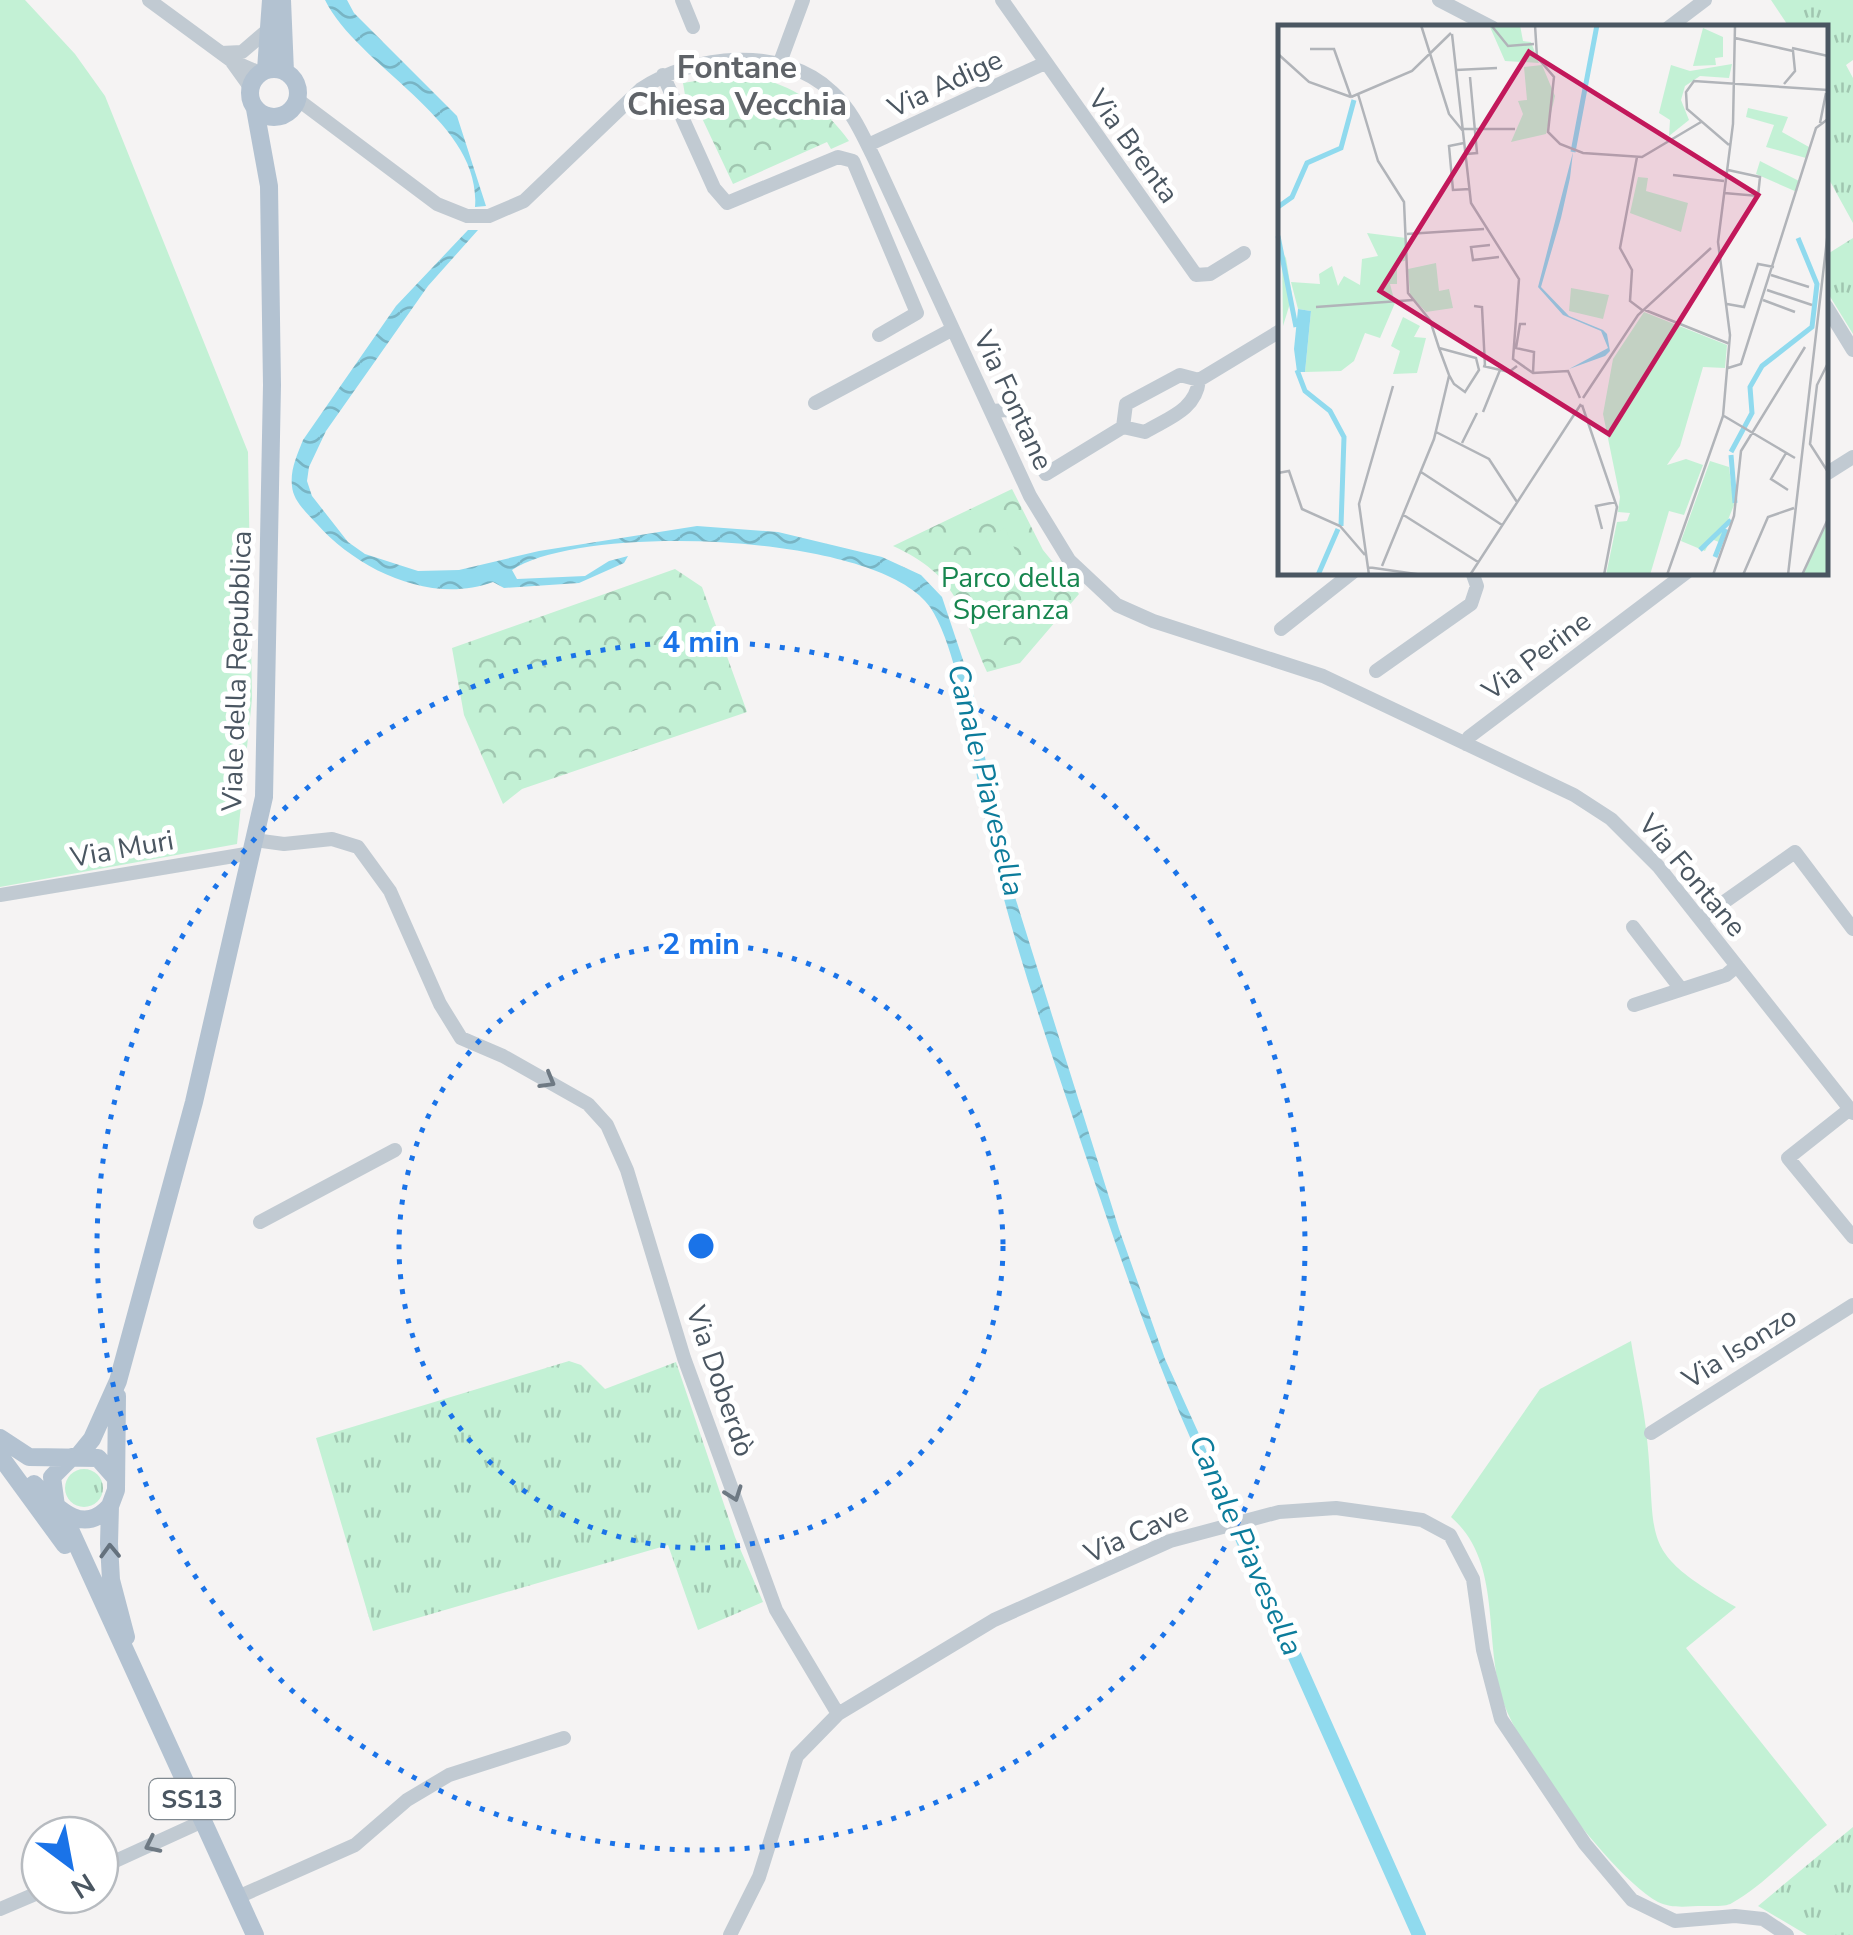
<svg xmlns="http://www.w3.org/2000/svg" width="1853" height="1935" font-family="'Nunito Sans',sans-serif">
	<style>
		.grass { fill: url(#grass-tufts) }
		.forest { fill: url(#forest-crowns) }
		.garden { fill: #c3f1d5 }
		.water { fill: url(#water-waves) }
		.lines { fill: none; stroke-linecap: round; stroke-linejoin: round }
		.canal { stroke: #90daee; stroke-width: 14 }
		.minor { stroke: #c1cad2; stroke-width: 14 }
		.major { stroke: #b3c2d1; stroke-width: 18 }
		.oneway { stroke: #6e7983 }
		.oneway2 { stroke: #64717d }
		.ring { fill: none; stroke: #1a73e8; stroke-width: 5; stroke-dasharray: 5 10 }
		.labels { text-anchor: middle; stroke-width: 10; stroke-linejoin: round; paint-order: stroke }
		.shield { fill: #fff; stroke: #808990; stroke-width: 2.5 }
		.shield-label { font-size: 25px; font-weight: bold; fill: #4a5661 }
		.street-label { font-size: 28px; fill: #4a5661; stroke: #fff }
		.park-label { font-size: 28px; fill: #17864f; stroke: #fff }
		.water-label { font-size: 30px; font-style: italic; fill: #0c7c9b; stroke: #fff }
		.quarter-label { font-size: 32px; font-weight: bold; fill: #5f6368; stroke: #fff }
		.inset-river { fill: none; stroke: #90daee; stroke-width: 5 }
		.inset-road { fill: none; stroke: #b1b4b9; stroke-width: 2.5 }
		.view { fill: #c2185b; fill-opacity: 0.15; stroke: #c2185b; stroke-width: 5 }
		.inset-edge { fill: none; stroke: #4a5661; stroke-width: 5 }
		.centre { fill: #1a73e8; stroke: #fff; stroke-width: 5 }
		.ring-label { font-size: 30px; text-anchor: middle; font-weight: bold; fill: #1a73e8; stroke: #fff; stroke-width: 10; stroke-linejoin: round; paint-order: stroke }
	</style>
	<defs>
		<pattern id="grass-tufts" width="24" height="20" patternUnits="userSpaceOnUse" patternTransform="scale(2.5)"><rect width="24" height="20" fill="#c3f1d5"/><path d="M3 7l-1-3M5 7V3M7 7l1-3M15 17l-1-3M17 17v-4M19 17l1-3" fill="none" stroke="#a0c6b0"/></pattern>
		<pattern id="forest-crowns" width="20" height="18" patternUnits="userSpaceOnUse" patternTransform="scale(2.5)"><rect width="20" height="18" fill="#c3f1d5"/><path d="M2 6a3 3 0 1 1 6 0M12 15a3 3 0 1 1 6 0" fill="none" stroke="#a0c6b0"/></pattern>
		<pattern id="water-waves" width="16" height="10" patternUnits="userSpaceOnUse" patternTransform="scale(2.5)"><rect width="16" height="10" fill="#90daee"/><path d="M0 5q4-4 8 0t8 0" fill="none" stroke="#78b4c4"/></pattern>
	</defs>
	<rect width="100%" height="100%" fill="#f5f3f3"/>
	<!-- grass -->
	<path class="grass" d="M 1771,0 L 1853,0 L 1853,60 L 1846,65 L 1853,78 L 1853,223 L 1826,174 L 1826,28 L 1789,27 Z
		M 1853,238 L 1853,334 L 1826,290 L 1826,255 Z
		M 569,1361 L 581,1365 L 605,1389 L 676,1362 L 735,1537 L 763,1602 L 698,1630 L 668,1545 L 373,1631 L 316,1438 Z
		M65 1488a19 19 0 1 1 38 0a19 19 0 1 1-38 0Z
		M 1853,1827 L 1853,1935 L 1807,1935 L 1758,1906 Z"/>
	<!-- forest -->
	<path class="forest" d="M 733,75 C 783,78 820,101 849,141 L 831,149 L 827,142 L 733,184 L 693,99 L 686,101 L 683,83 Z
		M 1012,489 L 1043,550 L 1079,594 L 1020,663 L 987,672 C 960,610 959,576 893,546 Z
		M 675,569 L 702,587 L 747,712 L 522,789 L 503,804 L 464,715 L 452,648 Z"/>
	<!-- garden -->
	<path class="garden" d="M 0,0 L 25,0 L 75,54 L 105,96 L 248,452 L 252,699 L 237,844 L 0,887 Z
		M 1005,528 L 1021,563 L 1001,572 L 985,537 Z
		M 1631,1341 C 1636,1373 1644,1407 1647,1439 C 1658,1543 1636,1549 1736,1607 L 1686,1648 L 1827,1825 C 1798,1848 1763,1886 1732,1903 C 1726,1907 1712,1906 1703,1906 C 1688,1906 1672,1909 1658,1902 C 1611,1876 1522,1754 1504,1704 C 1482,1642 1504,1563 1451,1517 L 1540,1389 Z"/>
	<!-- water -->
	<path class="water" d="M 325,0 L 347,0 L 354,13 L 457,116 L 486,206 L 475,207 C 482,121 359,68 325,0 Z
		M 468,230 L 478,230 L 428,286 L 326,431 L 309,467 L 307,481 L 312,496 L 348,542 L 365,554 L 418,571 L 459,570 L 539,551 L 697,526 L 778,532 L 882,557 L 921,575 L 942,597 L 972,687 L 1005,865 L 1119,1229 L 1165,1359 L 1232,1507 L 1224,1509 L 1221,1503 C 1164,1390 1125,1271 1084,1151 C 1051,1052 1015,950 991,848 C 975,785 964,658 930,607 C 878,532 583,523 512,570 L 517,579 L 585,576 L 609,561 L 628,556 L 624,563 L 579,583 L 504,588 L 493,582 C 431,605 358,570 317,524 C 307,513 293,501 292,486 C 290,470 297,455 303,440 L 396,306 Z"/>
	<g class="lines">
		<!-- canal -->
		<path class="canal" d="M 1222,1493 L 1419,1935"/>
		<!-- minor -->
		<path class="minor" d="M 149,0 L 232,61 L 260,73
			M 682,0 L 693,27
			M 1002,0 L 1196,275 L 1210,274 L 1244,253
			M 1439,0 L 1493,28
			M 1668,28 L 1705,0
			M 221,53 L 242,52 L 270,28
			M 232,62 L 250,87
			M 779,65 L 803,0
			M 663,75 L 714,188 L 727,203 L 838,157 L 853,161 L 917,313 L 879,335
			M 297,99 L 437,204 L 467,216 L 489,216 L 524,201 L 641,89 C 693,54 783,45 832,92 C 852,110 862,134 874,158 L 1030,496 L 1069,560 L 1117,605 L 1153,621 L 1323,676 L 1574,795 L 1611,819 L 1658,866 L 1853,1113
			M 868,145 L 1043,64
			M 1826,306 L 1853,350
			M 1180,375 L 1199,380 C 1196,410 1168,418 1145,432 L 1123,427 L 1126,404 Z
			M 1199,380 L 1280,331
			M 815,403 L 953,329
			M 991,411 L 1008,410 L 1013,415 L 1046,474 L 1123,427
			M 1826,474 L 1853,457
			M 1281,629 L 1353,572
			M 1376,671 L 1471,604 L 1477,586 L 1472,572
			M 1466,744 L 1469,737 L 1687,572
			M 254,840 L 284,844 L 332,839 L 358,847 L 390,891 L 440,1004 L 461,1038 L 503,1056 L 588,1104 L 607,1125 L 627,1170 L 684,1358 L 776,1610 L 838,1714
			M 0,895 L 252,853
			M 1700,919 L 1795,852 L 1853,929
			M 1633,927 L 1681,989
			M 1634,1005 L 1726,975 L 1737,966
			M 1850,1109 L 1788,1158 L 1853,1237
			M 260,1222 L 395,1150
			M 1651,1433 L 1853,1305
			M 100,1868 L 203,1821
			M 238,1897 L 355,1845 L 407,1800 L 449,1775 L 564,1738
			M 0,1909 L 40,1892
			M 730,1935 L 759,1877 L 797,1756 L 838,1714 L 994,1620 L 1170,1541 L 1279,1512 L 1336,1508 L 1422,1520 L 1450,1535 L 1473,1579 L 1483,1650 L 1501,1719 L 1585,1844 L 1632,1900 L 1675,1921 L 1735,1916 L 1763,1919 L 1787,1935"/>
		<!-- major -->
		<path class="major" d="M 282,0 L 285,72
			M250 93a24 24 0 1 1 48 0a24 24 0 1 1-48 0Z
			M 266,70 L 271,0
			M 117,1396 L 116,1490 L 110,1506 L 109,1544 L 111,1580 L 126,1637
			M 0,1438 L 29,1457 L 98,1458 L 114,1476
			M 79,1455 L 92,1439 L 118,1381 L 194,1102 L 264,797 L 272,385 L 269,186 L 255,109
			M 0,1456 L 65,1545
			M 34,1484 C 56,1506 81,1538 110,1506
			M 56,1506 L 52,1477 L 72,1457
			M 62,1512 L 255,1935"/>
	</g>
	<!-- one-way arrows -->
	<defs><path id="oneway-chevron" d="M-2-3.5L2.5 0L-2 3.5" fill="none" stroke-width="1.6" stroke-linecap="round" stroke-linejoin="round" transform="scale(2.5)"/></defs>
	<g class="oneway">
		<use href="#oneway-chevron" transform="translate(548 1081) rotate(30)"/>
		<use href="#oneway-chevron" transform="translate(734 1494) rotate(70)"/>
		<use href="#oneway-chevron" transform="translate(152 1845) rotate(154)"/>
	</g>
	<use class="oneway2" href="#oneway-chevron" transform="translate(110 1551) rotate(-92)"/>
	<!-- distance rings -->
	<g class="ring">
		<circle cx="701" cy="1246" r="302"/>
		<circle cx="701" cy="1246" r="604"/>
	</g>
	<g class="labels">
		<!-- shield labels -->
		<rect class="shield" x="149.5" y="1779" width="85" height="40" rx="8"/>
		<g class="shield-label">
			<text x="192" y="1808">SS13</text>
		</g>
		<!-- street labels -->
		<g class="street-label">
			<text transform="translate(945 83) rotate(-25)" y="10">Via Adige</text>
			<text transform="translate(1134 146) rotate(54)" y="10">Via Brenta</text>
			<text transform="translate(1014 400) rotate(65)" y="10">Via Fontane</text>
			<text transform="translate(1536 655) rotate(-37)" y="10">Via Perine</text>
			<text transform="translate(236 671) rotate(-88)" y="10">Viale della Repubblica</text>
			<text transform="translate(122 848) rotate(-10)" y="10">Via Muri</text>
			<text transform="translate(1693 875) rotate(50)" y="10">Via Fontane</text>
			<text transform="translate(1739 1347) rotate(-32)" y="10">Via Isonzo</text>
			<text transform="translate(721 1381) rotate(71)" y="10">Via Doberdò</text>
			<text transform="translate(1136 1532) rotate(-24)" y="10">Via Cave</text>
		</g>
		<!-- park labels -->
		<g class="park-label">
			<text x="1011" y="587">Parco della<tspan x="1011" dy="32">Speranza</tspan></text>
		</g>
		<!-- water labels -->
		<g class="water-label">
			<text transform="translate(986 780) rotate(76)" y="10">Canale Piavesella</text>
			<text transform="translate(1246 1545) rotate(66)" y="10">Canale Piavesella</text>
		</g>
		<!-- quarter labels -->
		<g class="quarter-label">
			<text x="737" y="78">Fontane<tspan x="737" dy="37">Chiesa Vecchia</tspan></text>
		</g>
	</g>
	<!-- overview -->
	<g transform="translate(1278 25)">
		<rect width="550" height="550" fill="#f5f3f3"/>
		<path d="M 242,0 L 245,16 L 253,17 L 261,38 L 227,36 L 212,2 ZM 454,39 L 451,53 L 422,51 L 407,61 L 403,75 L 411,95 L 391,111 L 392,95 L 381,88 L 393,40 L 412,46 ZM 360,152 L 370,153 L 368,166 L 410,178 L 403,207 L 352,188 ZM 89,208 L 128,213 L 127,236 L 119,237 L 119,259 L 112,259 L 117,278 L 102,313 L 87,308 L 76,336 L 63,346 L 27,347 L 33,286 L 20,284 L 13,257 L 42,259 L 41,249 L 54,241 L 60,261 L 66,251 L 82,260 L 84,234 L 100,231 ZM 158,238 L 161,266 L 171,264 L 175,283 L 148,287 L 132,270 L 130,244 Z" fill="#c3f1d5"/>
		<path d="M 425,3 L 445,12 L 445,32 L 437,33 L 438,40 L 415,41 ZM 470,83 L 510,92 L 504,107 L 531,122 L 528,133 L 488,122 L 496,100 L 468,92 ZM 482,136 L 521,156 L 519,167 L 478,149 ZM 4,227 L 8,233 L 19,302 L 13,275 L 5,301 ZM 293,263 L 331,270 L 325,294 L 291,286 ZM 125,292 L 142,301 L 136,312 L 148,313 L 139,348 L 115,349 L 122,326 L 113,321 ZM 432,436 L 451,442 L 456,480 L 441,517 L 433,514 L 427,526 L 403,516 ZM 550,496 L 550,550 L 525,550 Z" fill="#c3f1d5"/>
		<path d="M 264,40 L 277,71 L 268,109 L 233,117 L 245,89 L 240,76 L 249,75 L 246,42 ZM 366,287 L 449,320 L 447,343 L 425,342 L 402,421 L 389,440 L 408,434 L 425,440 L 406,490 L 391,486 L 372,550 L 328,550 L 339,497 L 349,496 L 352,488 L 340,487 L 342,472 L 325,389 L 335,334 Z" fill="#c3f1d5"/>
		<path d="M 295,127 L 292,153 L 283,193 L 263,262 L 291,291 L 325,305 L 329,309 L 332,326 L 327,331 L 291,344 L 330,323 L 323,306 L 285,290 L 260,262 ZM 20,284 L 33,286 L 27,347 L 19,347 L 16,324 Z" fill="#90daee"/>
		<path class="inset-river" d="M 295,127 L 319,0M 0,182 L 14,172 L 29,138 L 63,123 L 76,75M 0,211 L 18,302M 19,345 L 27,366 L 52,386 L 66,412 L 63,501M 453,427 L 474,388 L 472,362 L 484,341 L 534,302 L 539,259 L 520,213M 453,430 L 457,478M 422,525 L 453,495M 437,532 L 448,504M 40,550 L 60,504"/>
		<path class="inset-road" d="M 143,0 L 171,89 L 185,106M 213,0 L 230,21 L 256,19M 257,0 L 259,32 L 276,52 L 270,107 L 282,119 L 305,128 L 364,132 L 423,97M 174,9 L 193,178 L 241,254 L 235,334 L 255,348 L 290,346 L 302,373M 457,13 L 515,26 L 517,46 L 506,59M 514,23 L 550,31M 32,24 L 56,24 L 73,72M 0,29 L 31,57 L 73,72M 178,45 L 219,43M 80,69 L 100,136 L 126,177 L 130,268 L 152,295 L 161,323 L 171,350 L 176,359 L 187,367 L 201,345 L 198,333 L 161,323M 73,72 L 134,46 L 173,8M 542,98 L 548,68M 185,104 L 237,104M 186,118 L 171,121 L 175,165 L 192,164M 451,120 L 409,84 L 408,67 L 416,56 L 550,65M 188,129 L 199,128 L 192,52M 359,132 L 342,223 L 354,245 L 352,276 L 364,285M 395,150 L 446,156M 446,168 L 480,171 L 482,152 L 450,145M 129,209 L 206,204M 212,220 L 193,222 L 195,235 L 221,232M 493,250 L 531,262M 489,265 L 534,280M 485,275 L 517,287M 449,279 L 466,282 L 480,239 L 496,242M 196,281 L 204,282 L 207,341M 38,282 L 135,275M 367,285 L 452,319M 248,299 L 242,299 L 238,323 L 256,327 L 255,348M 550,338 L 539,360 L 532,419 L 550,447M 205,341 L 231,347 L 239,341M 450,343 L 463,339 L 538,103 L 550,94M 305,373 L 360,290 L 433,223M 304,380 L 339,482 L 326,550M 205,387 L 222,345M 446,391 L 517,433M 158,407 L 211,434 L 239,477M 184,418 L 199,388M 508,428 L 493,454 L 510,465M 143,447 L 224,500M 0,448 L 11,446 L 24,484 L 62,501 L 87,530M 124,489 L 200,537M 324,504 L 318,481 L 338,477M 104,541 L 156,414 L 171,351M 89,542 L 145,550M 91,550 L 81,479 L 115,361M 192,550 L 303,379M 389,550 L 445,391 L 452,310 L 440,217 L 455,99 L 457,0M 435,550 L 456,491 L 463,426 L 527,322M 465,550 L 490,492 L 516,483M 510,550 L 550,206M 524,550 L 550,494"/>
		<path class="view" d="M 251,27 L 480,170 L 331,409 L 102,266 Z"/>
		<rect width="550" height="550" class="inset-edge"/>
	</g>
	<circle cx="701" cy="1246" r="15" class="centre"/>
	<g class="ring-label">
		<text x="701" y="652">4 min</text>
		<text x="701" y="954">2 min</text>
	</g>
	<!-- north arrow -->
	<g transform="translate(70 1865) rotate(148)"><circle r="48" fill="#ffffff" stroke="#b7bbc0" stroke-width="2.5"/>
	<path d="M0-8L18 38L0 25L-18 38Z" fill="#1a73e8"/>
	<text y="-15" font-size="28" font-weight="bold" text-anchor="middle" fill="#4a5661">N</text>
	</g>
</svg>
